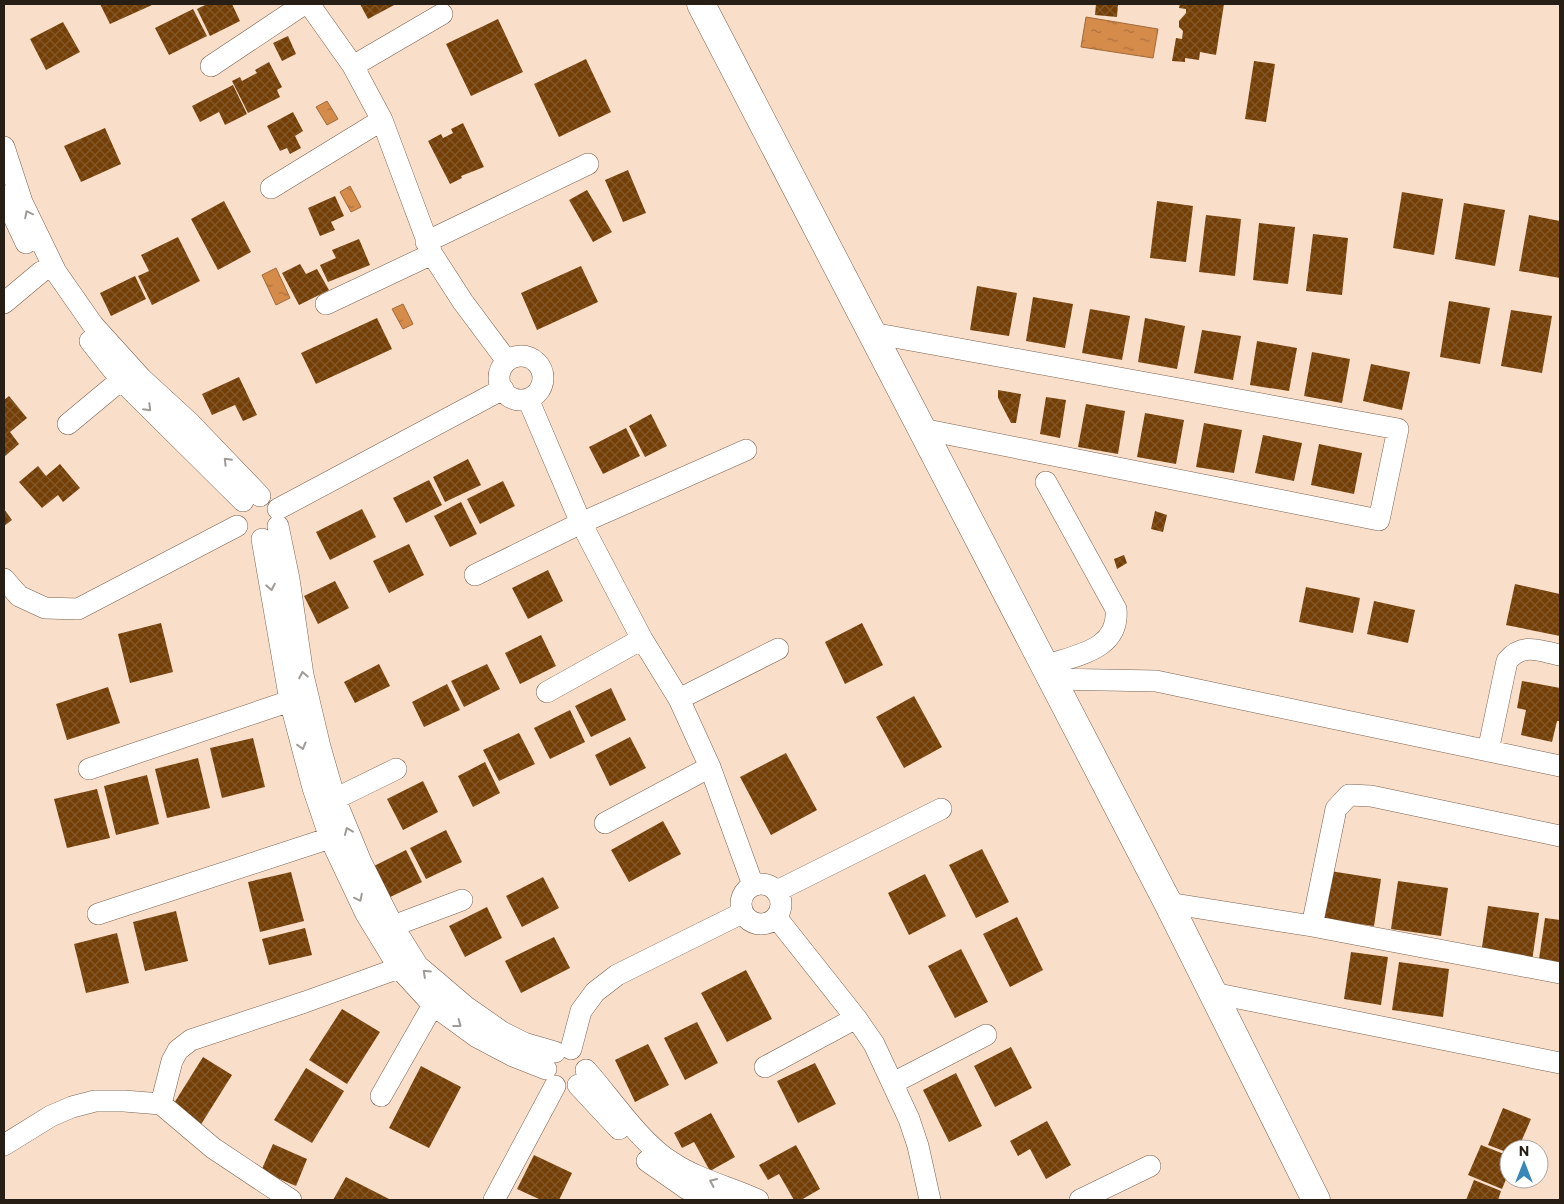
<svg xmlns="http://www.w3.org/2000/svg" width="1564" height="1204" font-family="Commissioner,sans-serif">
	<style>
		.water { fill: url(#water-ripples); stroke: #a16a3a }
		.building { fill: url(#building-cross-hatch) }
		.lines { fill: none; stroke-linecap: round; stroke-linejoin: round }
		.street-casing { stroke: #7a6250; stroke-width: 22 }
		.primary-casing { stroke: #7a6250; stroke-width: 29 }
		.street { stroke: #fff; stroke-width: 21 }
		.primary { stroke: #fff; stroke-width: 28 }
		.oneway { stroke: #9e9a96 }
	</style>
	<defs>
		<pattern id="water-ripples" width="26" height="14" patternUnits="userSpaceOnUse" patternTransform="scale(1.25)"><rect width="26" height="14" fill="#d58b4a"/><path d="M2 4q2-2 4 0t4 0M15 11q2-2 4 0t4 0" fill="none" stroke="#ad713d"/></pattern>
		<pattern id="building-cross-hatch" width="8" height="8" patternUnits="userSpaceOnUse" patternTransform="scale(1.25)"><rect width="8" height="8" fill="#743f06"/><path d="M0 0l8 8M0 8l8-8" fill="none" stroke="#83582a"/></pattern>
	</defs>
	<rect width="100%" height="100%" fill="#f9dec9"/>
	<!-- water -->
	<path class="water" d="M 1086,17 L 1158,29 L 1153,58 L 1081,47 Z
		M 327,101 L 338,119 L 327,125 L 316,107 Z
		M 350,186 L 361,207 L 351,212 L 340,192 Z
		M 276,268 L 290,298 L 276,305 L 262,275 Z
		M 403,304 L 413,324 L 403,329 L 392,309 Z"/>
	<!-- building -->
	<path class="building" d="M 100,4 L 151,4 L 152,5 L 110,24 Z
		M 207,4 L 232,4 L 240,21 L 210,36 L 197,9 Z
		M 360,4 L 396,4 L 368,19 Z
		M 1096,4 L 1118,4 L 1117,17 L 1095,15 Z
		M 1180,4 L 1224,4 L 1216,55 L 1200,52 L 1199,60 L 1185,58 L 1185,62 L 1172,61 L 1176,38 L 1182,39 L 1183,31 L 1179,27 L 1179,21 L 1186,13 L 1186,9 L 1179,8 Z
		M 193,9 L 207,36 L 169,55 L 155,28 Z
		M 498,19 L 523,72 L 471,96 L 446,44 Z
		M 63,22 L 80,52 L 46,70 L 30,39 Z
		M 288,36 L 296,54 L 282,61 L 273,43 Z
		M 586,59 L 611,112 L 559,137 L 534,84 Z
		M 1254,61 L 1275,64 L 1266,122 L 1245,119 Z
		M 269,62 L 282,87 L 277,90 L 280,97 L 248,113 L 232,81 L 240,77 L 242,81 L 257,73 L 255,70 Z
		M 233,85 L 247,114 L 225,125 L 219,112 L 200,122 L 192,106 Z
		M 293,112 L 303,131 L 295,136 L 301,148 L 290,154 L 287,148 L 280,151 L 267,126 Z
		M 463,123 L 484,167 L 461,176 L 462,178 L 450,184 L 428,141 L 441,134 L 443,138 L 453,133 L 451,129 Z
		M 105,128 L 121,164 L 81,182 L 64,146 Z
		M 628,170 L 646,213 L 623,222 L 605,180 Z
		M 587,190 L 612,232 L 593,242 L 569,200 Z
		M 1402,192 L 1443,199 L 1434,255 L 1393,248 Z
		M 335,196 L 344,216 L 331,222 L 335,230 L 320,236 L 308,208 Z
		M 224,201 L 251,252 L 218,270 L 191,219 Z
		M 1157,201 L 1193,206 L 1186,262 L 1150,258 Z
		M 1464,203 L 1505,210 L 1495,266 L 1455,259 Z
		M 1206,215 L 1241,219 L 1235,276 L 1199,272 Z
		M 1529,215 L 1560,221 L 1560,278 L 1519,271 Z
		M 1259,223 L 1295,227 L 1288,284 L 1253,280 Z
		M 1313,234 L 1348,238 L 1342,295 L 1306,291 Z
		M 178,237 L 200,281 L 152,305 L 138,276 L 149,271 L 141,255 Z
		M 359,239 L 370,265 L 328,282 L 320,265 L 336,258 L 332,250 Z
		M 300,264 L 306,274 L 317,269 L 329,290 L 299,305 L 282,273 Z
		M 581,266 L 598,302 L 537,330 L 521,293 Z
		M 135,276 L 146,299 L 111,316 L 100,293 Z
		M 977,286 L 1017,293 L 1009,336 L 970,330 Z
		M 1033,297 L 1073,304 L 1065,348 L 1026,341 Z
		M 1449,301 L 1490,308 L 1480,364 L 1440,357 Z
		M 1090,309 L 1130,316 L 1122,360 L 1082,353 Z
		M 1511,310 L 1552,316 L 1542,373 L 1501,366 Z
		M 377,318 L 392,349 L 316,384 L 301,353 Z
		M 1145,318 L 1185,326 L 1177,369 L 1138,362 Z
		M 1202,330 L 1241,336 L 1233,380 L 1194,373 Z
		M 1257,341 L 1297,348 L 1289,391 L 1250,385 Z
		M 1312,352 L 1350,359 L 1342,403 L 1304,396 Z
		M 1371,364 L 1410,372 L 1402,410 L 1363,401 Z
		M 239,377 L 257,415 L 243,421 L 235,405 L 212,415 L 202,394 Z
		M 998,390 L 1021,394 L 1016,423 L 1011,423 L 998,398 Z
		M 9,396 L 27,418 L 10,432 L 19,444 L 4,457 L 4,400 Z
		M 1046,397 L 1066,400 L 1060,438 L 1040,434 Z
		M 1086,404 L 1125,411 L 1118,454 L 1078,447 Z
		M 1145,413 L 1184,420 L 1176,464 L 1137,457 Z
		M 651,414 L 667,446 L 645,457 L 629,426 Z
		M 1204,423 L 1242,430 L 1234,473 L 1196,467 Z
		M 626,428 L 640,456 L 603,474 L 589,447 Z
		M 1263,435 L 1302,443 L 1294,481 L 1255,473 Z
		M 1319,444 L 1362,453 L 1354,494 L 1311,485 Z
		M 468,459 L 481,485 L 445,502 L 433,477 Z
		M 60,464 L 80,488 L 63,502 L 58,495 L 42,508 L 19,482 L 38,466 L 46,476 Z
		M 429,480 L 442,505 L 406,523 L 393,498 Z
		M 503,481 L 515,506 L 480,524 L 467,499 Z
		M 461,502 L 477,534 L 450,547 L 434,516 Z
		M 4,509 L 12,520 L 4,526 Z
		M 362,509 L 376,537 L 330,560 L 316,532 Z
		M 1155,511 L 1167,515 L 1163,532 L 1151,529 Z
		M 409,544 L 424,575 L 389,593 L 373,561 Z
		M 1124,555 L 1127,563 L 1117,569 L 1114,559 Z
		M 548,570 L 563,601 L 528,619 L 512,588 Z
		M 335,581 L 349,608 L 318,624 L 304,596 Z
		M 1515,584 L 1560,594 L 1560,636 L 1506,625 Z
		M 1306,587 L 1360,598 L 1353,633 L 1299,622 Z
		M 1374,601 L 1415,610 L 1408,643 L 1367,634 Z
		M 161,623 L 173,672 L 130,683 L 118,634 Z
		M 862,623 L 883,665 L 845,684 L 825,642 Z
		M 541,635 L 556,666 L 520,684 L 505,653 Z
		M 379,664 L 390,686 L 355,703 L 344,682 Z
		M 487,664 L 500,689 L 464,707 L 451,681 Z
		M 1522,681 L 1560,688 L 1560,721 L 1557,721 L 1552,742 L 1521,735 L 1526,710 L 1517,708 Z
		M 447,684 L 460,710 L 424,727 L 412,702 Z
		M 108,687 L 120,723 L 67,740 L 56,704 Z
		M 611,688 L 626,720 L 591,737 L 575,706 Z
		M 914,696 L 942,747 L 904,768 L 876,717 Z
		M 570,710 L 585,742 L 550,759 L 534,728 Z
		M 519,733 L 535,764 L 499,781 L 483,750 Z
		M 630,737 L 646,768 L 610,786 L 595,755 Z
		M 253,738 L 265,787 L 222,798 L 210,748 Z
		M 786,753 L 817,810 L 771,835 L 740,777 Z
		M 198,758 L 210,808 L 167,818 L 155,769 Z
		M 485,762 L 500,793 L 473,807 L 458,776 Z
		M 147,775 L 159,824 L 116,835 L 104,786 Z
		M 423,781 L 438,812 L 403,830 L 387,799 Z
		M 97,789 L 110,838 L 67,848 L 54,799 Z
		M 663,821 L 681,854 L 629,882 L 611,850 Z
		M 446,830 L 462,862 L 426,879 L 410,848 Z
		M 982,849 L 1009,902 L 976,918 L 949,865 Z
		M 406,850 L 422,882 L 386,899 L 370,868 Z
		M 1330,871 L 1381,879 L 1374,926 L 1323,919 Z
		M 291,872 L 304,921 L 260,932 L 248,882 Z
		M 925,874 L 946,916 L 909,935 L 888,893 Z
		M 543,877 L 559,908 L 522,927 L 506,896 Z
		M 1398,881 L 1448,888 L 1441,936 L 1391,929 Z
		M 1488,906 L 1539,913 L 1532,961 L 1481,954 Z
		M 487,907 L 502,938 L 465,957 L 449,926 Z
		M 176,911 L 188,961 L 145,971 L 133,922 Z
		M 1017,917 L 1043,970 L 1010,987 L 983,934 Z
		M 1545,918 L 1560,920 L 1560,969 L 1538,966 Z
		M 305,928 L 312,955 L 269,965 L 262,939 Z
		M 117,933 L 129,983 L 86,993 L 74,944 Z
		M 554,937 L 570,968 L 521,993 L 505,961 Z
		M 961,949 L 988,1002 L 955,1018 L 928,966 Z
		M 1351,952 L 1388,957 L 1381,1005 L 1344,999 Z
		M 1399,962 L 1449,969 L 1443,1017 L 1392,1010 Z
		M 746,970 L 772,1019 L 727,1042 L 701,993 Z
		M 342,1009 L 380,1032 L 347,1084 L 309,1060 Z
		M 697,1022 L 718,1063 L 685,1080 L 664,1038 Z
		M 648,1044 L 669,1085 L 635,1102 L 615,1060 Z
		M 1011,1047 L 1032,1088 L 995,1107 L 974,1066 Z
		M 203,1057 L 232,1075 L 200,1126 L 171,1108 Z
		M 815,1063 L 836,1104 L 798,1123 L 777,1081 Z
		M 421,1066 L 461,1087 L 429,1148 L 389,1128 Z
		M 306,1068 L 344,1091 L 312,1143 L 274,1120 Z
		M 956,1073 L 982,1126 L 949,1142 L 923,1090 Z
		M 1503,1108 L 1531,1119 L 1518,1149 L 1509,1149 L 1509,1153 L 1488,1145 Z
		M 711,1113 L 735,1157 L 710,1171 L 694,1142 L 682,1148 L 674,1133 Z
		M 1047,1121 L 1071,1165 L 1046,1179 L 1030,1149 L 1018,1156 L 1010,1141 Z
		M 273,1144 L 307,1159 L 296,1186 L 261,1171 Z
		M 796,1145 L 820,1189 L 801,1200 L 794,1200 L 779,1174 L 768,1180 L 759,1165 Z
		M 1481,1145 L 1509,1156 L 1509,1172 L 1502,1189 L 1468,1175 Z
		M 534,1155 L 572,1173 L 559,1200 L 541,1200 L 517,1189 Z
		M 346,1177 L 391,1200 L 333,1200 Z
		M 1474,1180 L 1501,1191 L 1498,1200 L 1466,1200 Z"/>
	<g class="lines">
		<!-- street casing -->
		<g class="street-casing">
			<path id="street" d="M 309,4 L 353,66 L 382,120 L 432,254 L 463,302 L 507,361
				M 211,66 L 304,4
				M 353,66 L 442,14
				M 4,147 L 22,202 L 56,272 L 93,325 L 141,378 L 190,423 L 260,496
				M 271,188 L 382,120
				M 4,196 L 26,243
				M 426,242 L 588,164
				M 4,303 L 41,272
				M 326,304 L 432,254
				M 872,333 L 1398,429 L 1379,520 L 922,429
				M 90,341 L 121,380 L 243,501
				M499 378a22 22 0 1 1 44 0a22 22 0 1 1-44 0Z
				M 528,399 L 581,523 L 642,639 L 679,699 L 710,767 L 753,885
				M 68,424 L 121,380 L 133,373
				M 278,509 L 503,389
				M 278,526 L 289,579 L 303,675 L 320,747 L 335,799 L 361,862 L 393,926 L 418,966 L 465,1006 L 502,1032 L 524,1043 L 555,1052
				M 262,539 L 290,701 L 313,788 L 330,838 L 366,914 L 399,968 L 433,1005 L 477,1037 L 513,1056 L 546,1069
				M 475,575 L 581,523 L 746,450
				M 4,579 L 19,596 L 45,608 L 78,609 L 237,526
				M 1045,666 C 1076,655 1120,650 1116,609 L 1046,482
				M 1052,679 L 1156,681 L 1560,766
				M 547,692 L 642,639
				M 679,699 L 778,649
				M 1488,751 L 1507,661 C 1523,642 1539,651 1560,655
				M 89,769 L 290,701
				M 335,799 L 396,769
				M 605,823 L 710,767
				M741 904a20 20 0 1 1 40 0a20 20 0 1 1-40 0Z
				M 777,891 L 941,809
				M 1168,903 L 1312,926 L 1560,973
				M 98,914 L 330,838
				M 776,917 L 856,1018 L 874,1044 L 909,1119 L 918,1146 L 930,1200
				M 393,926 L 462,900
				M 1312,926 L 1336,809 L 1349,795 L 1371,796 L 1560,836
				M 1213,993 L 1560,1063
				M 571,1049 L 581,1011 L 595,992 L 617,975 L 742,913
				M 765,1067 L 856,1018
				M 586,1070 C 611,1098 641,1144 673,1163 C 699,1180 730,1187 758,1200
				M 893,1083 L 986,1035
				M 578,1085 L 619,1129
				M 381,1096 L 433,1005
				M 161,1104 L 172,1061 L 178,1050 L 191,1040 L 305,1002 L 399,968
				M 4,1145 L 51,1116 L 72,1107 L 95,1101 L 124,1101 L 161,1104 L 213,1148 L 291,1200
				M 647,1161 L 687,1189 L 717,1200
				M 494,1200 L 555,1086
				M 1080,1200 L 1150,1166"/>
		</g>
		<!-- primary casing -->
		<g class="primary-casing">
			<path id="primary" d="M 701,4 L 1168,903 L 1316,1200"/>
		</g>
		<!-- street -->
		<use href="#street" class="street"/>
		<!-- primary -->
		<use href="#primary" class="primary"/>
	</g>
	<!-- one-way arrows -->
	<defs><path id="oneway-chevron" d="M-2-3.5L2.5 0L-2 3.5" fill="none" stroke-width="1.6" stroke-linecap="round" stroke-linejoin="round" transform="scale(1.25)"/></defs>
	<g class="oneway">
		<use href="#oneway-chevron" transform="translate(28 214) rotate(-116)"/>
		<use href="#oneway-chevron" transform="translate(148 408) rotate(45)"/>
		<use href="#oneway-chevron" transform="translate(227 461) rotate(-134)"/>
		<use href="#oneway-chevron" transform="translate(271 587) rotate(79)"/>
		<use href="#oneway-chevron" transform="translate(303 675) rotate(-101)"/>
		<use href="#oneway-chevron" transform="translate(302 746) rotate(75)"/>
		<use href="#oneway-chevron" transform="translate(348 831) rotate(-113)"/>
		<use href="#oneway-chevron" transform="translate(359 898) rotate(64)"/>
		<use href="#oneway-chevron" transform="translate(426 973) rotate(-137)"/>
		<use href="#oneway-chevron" transform="translate(458 1024) rotate(37)"/>
		<use href="#oneway-chevron" transform="translate(713 1182) rotate(-156)"/>
	</g>
	<!-- border -->
	<rect width="1564" height="1204" fill="none" stroke="#271e16" stroke-width="10"/>
	<!-- north arrow -->
	<g transform="translate(1524 1164)"><circle r="24" fill="#ffffff" stroke="#a9a5a2"/>
	<path d="M0-4L9 19L0 12L-9 19Z" fill="#3787b8"/>
	<text y="-8" font-size="14" font-weight="bold" text-anchor="middle" fill="#271e16">N</text>
	</g>
</svg>
